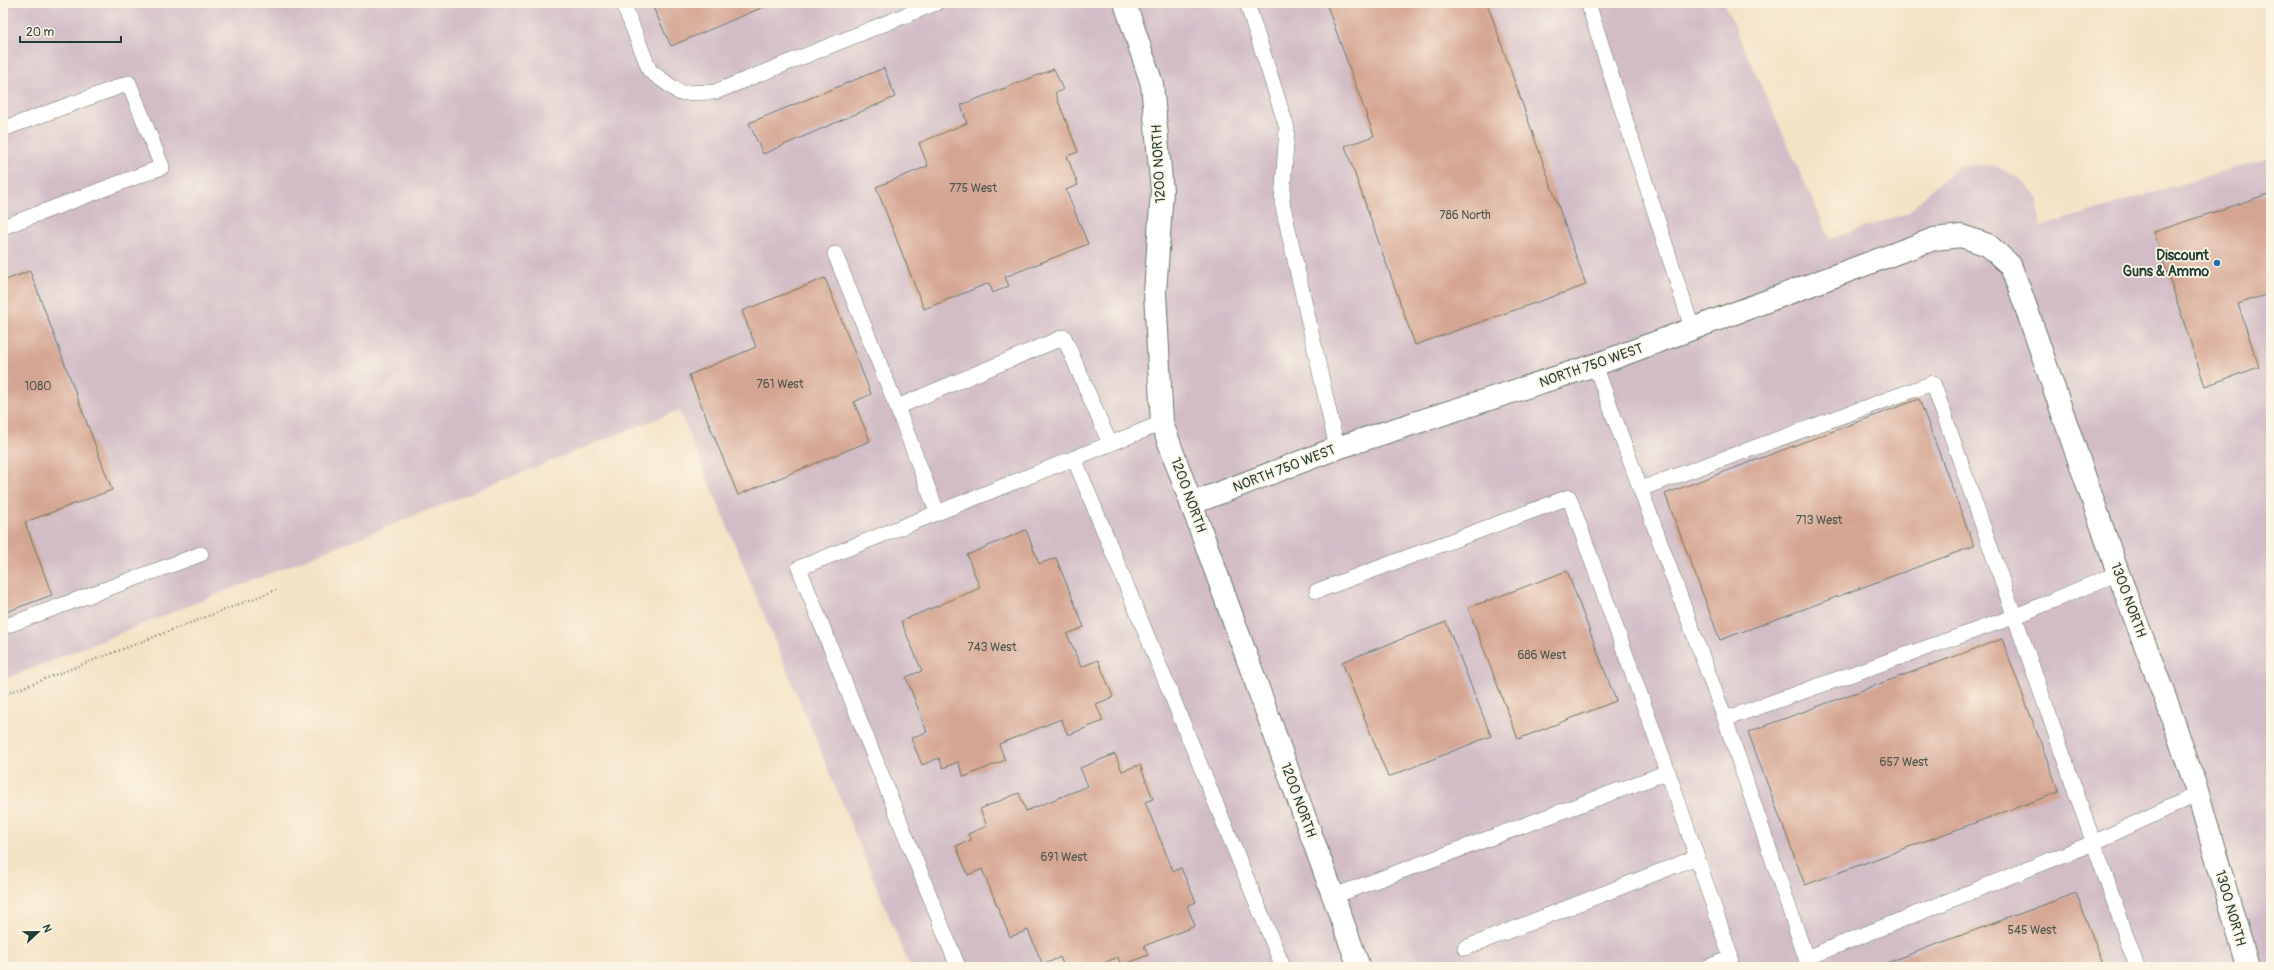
<svg xmlns="http://www.w3.org/2000/svg" width="2274" height="970" font-family="Pangolin,sans-serif">
	<style>
		.industrial { fill: #d2bdc7 }
		.building { fill: #d5a593 }
		.lines { fill: none; stroke-linecap: round; stroke-linejoin: round }
		.lane-casing { stroke: #6a7767; stroke-width: 16 }
		.street-casing { stroke: #6a7767; stroke-width: 24 }
		.path { stroke: #6a7767; stroke-width: 2.5; stroke-dasharray: 1 3; stroke-linecap: butt }
		.lane { stroke: #fff; stroke-width: 15 }
		.street { stroke: #fff; stroke-width: 22 }
		.poi-dot { fill: #1f6fb2; stroke: #fcf5e5; stroke-width: 1.5 }
		.labels { text-anchor: middle; stroke-width: 3.5; stroke-linejoin: round; paint-order: stroke }
		.number-label { font-size: 12px; fill: #4c574c }
		.street-label { font-size: 14px; fill: #1f3d34; stroke: #fcf5e5 }
		.poi-label { font-size: 14px; font-weight: bold; fill: #1f3d34; stroke: #fcf5e5; text-anchor: end }
	</style>
	<rect width="100%" height="100%" fill="#fcf5e5"/>
	<filter id="ink" filterUnits="userSpaceOnUse"><feTurbulence type="fractalNoise" baseFrequency=".025" numOctaves="2"/><feDisplacementMap in="SourceGraphic" scale="8" xChannelSelector="R" yChannelSelector="G"/><feConvolveMatrix kernelMatrix="1 2 1 2 8 2 1 2 1" color-interpolation-filters="sRGB"/></filter>
	<filter id="wash" filterUnits="userSpaceOnUse"><feTurbulence type="fractalNoise" baseFrequency=".012" numOctaves="4" result="noise"/><feDisplacementMap in="SourceGraphic" scale="16" xChannelSelector="R" yChannelSelector="G"/><feGaussianBlur stdDeviation="0.9" result="paint"/><feColorMatrix in="noise" values="0 0 0 0 0 0 0 0 0 0 0 0 0 0 0 0 0 1.4 0 .05"/><feComposite in="paint" operator="in"/></filter>
	<g filter="url(#wash)">
		<rect width="100%" height="100%" fill="#f4e2c5"/>
		<!-- industrial -->
		<path class="industrial" d="M 3,3 L 1724,3 L 1830,239 L 1908,213 L 1933,188 L 1959,166 L 1994,165 L 2022,180 L 2039,199 L 2039,227 L 2271,157 L 2271,967 L 910,967 L 679,410 L 3,680 Z"/>
		<g id="blocks">
			<!-- building -->
			<path class="building" d="M 651,3 L 773,3 L 671,46 Z
				M 1326,3 L 1487,3 L 1586,285 L 1415,345 L 1345,146 L 1374,136 Z
				M 884,68 L 895,97 L 763,154 L 749,123 Z
				M 1054,69 L 1063,90 L 1055,93 L 1078,152 L 1067,156 L 1078,185 L 1066,190 L 1088,244 L 1005,277 L 1009,286 L 993,293 L 989,283 L 924,309 L 876,187 L 928,166 L 919,143 L 967,123 L 961,105 Z
				M 2271,193 L 2271,293 L 2238,304 L 2259,367 L 2205,386 L 2154,232 Z
				M 30,271 L 112,490 L 25,522 L 52,595 L 3,613 L 3,281 Z
				M 825,278 L 871,394 L 854,402 L 870,441 L 738,495 L 689,375 L 756,347 L 742,311 Z
				M 1919,399 L 1974,546 L 1720,640 L 1665,494 Z
				M 1026,530 L 1039,564 L 1056,558 L 1084,627 L 1067,634 L 1081,667 L 1098,660 L 1113,697 L 1096,704 L 1103,721 L 1068,735 L 1061,719 L 999,744 L 1005,760 L 964,777 L 958,762 L 943,768 L 939,758 L 922,765 L 911,738 L 927,732 L 906,677 L 922,671 L 901,621 L 980,588 L 967,555 Z
				M 1567,571 L 1616,701 L 1518,739 L 1468,608 Z
				M 1446,622 L 1491,736 L 1388,777 L 1342,662 Z
				M 2002,639 L 2059,792 L 1805,885 L 1748,732 Z
				M 1115,754 L 1122,771 L 1140,765 L 1153,799 L 1145,802 L 1173,871 L 1181,868 L 1196,902 L 1187,906 L 1195,926 L 1144,946 L 1148,955 L 1121,966 L 1118,957 L 1094,967 L 1064,967 L 1060,957 L 1043,965 L 1028,930 L 1010,937 L 982,869 L 968,875 L 956,846 L 971,840 L 968,834 L 987,826 L 980,809 L 1019,793 L 1026,811 L 1088,786 L 1080,768 Z
				M 2076,893 L 2104,967 L 1875,967 Z"/>
		</g>
	</g>
	<g filter="url(#ink)">
		<use href="#blocks" fill-opacity="0" stroke="#6a7767" stroke-width="1"/>
		<g class="lines">
			<!-- lane casing -->
			<g class="lane-casing">
				<path id="lane" d="M 623,3 L 650,71 L 680,93 L 715,92 L 936,3
					M 1247,3 L 1287,128 L 1282,202 L 1337,448
					M 1588,3 L 1692,328
					M 3,129 L 129,83 L 162,167 L 3,227
					M 835,254 L 897,407
					M 1595,365 L 1725,719 L 1809,967
					M 1074,458 L 1283,967
					M 1640,489 L 1933,383 L 2137,967
					M 937,512 L 897,407 L 1064,337 L 1110,444
					M 1317,591 L 1569,497 L 1668,772 L 1334,896
					M 3,627 L 201,554
					M 1725,719 L 2016,616 L 2118,573
					M 1697,857 L 1731,958 L 1708,967
					M 1465,948 L 1697,857 L 1668,772
					M 1806,958 L 2093,843 L 2198,794
					M 958,967 L 799,568 L 1162,423"/>
			</g>
			<!-- street casing -->
			<g class="street-casing">
				<path id="street" d="M 1125,3 L 1152,84 L 1162,191 L 1155,293 L 1162,423 L 1359,967
					M 1193,503 L 1337,448 L 1595,365 L 1934,239 L 1961,236 L 1988,245 L 2010,265 L 2021,293 L 2118,573 L 2170,711 L 2198,794 L 2248,967"/>
			</g>
			<!-- path -->
			<path class="path" d="M 3,695 L 276,590"/>
			<!-- lane -->
			<use href="#lane" class="lane"/>
			<!-- street -->
			<use href="#street" class="street"/>
		</g>
	</g>
	<!-- markers -->
	<circle class="poi-dot" cx="2217" cy="263" r="4"/>
	<g class="labels">
		<!-- number labels -->
		<g class="number-label">
			<text x="973" y="192">775 West</text>
			<text x="1465" y="219">786 North</text>
			<text x="780" y="388">761 West</text>
			<text x="38" y="390">1080</text>
			<text x="1819" y="524">713 West</text>
			<text x="992" y="651">743 West</text>
			<text x="1542" y="659">686 West</text>
			<text x="1904" y="766">657 West</text>
			<text x="1064" y="861">691 West</text>
			<text x="2032" y="934">545 West</text>
		</g>
		<!-- street labels -->
		<g class="street-label">
			<text transform="translate(1158 164) rotate(-93)" y="5">1200 NORTH</text>
			<text transform="translate(1591 365) rotate(-19)" y="5">NORTH 750 WEST</text>
			<text transform="translate(1284 468) rotate(-21)" y="5">NORTH 750 WEST</text>
			<text transform="translate(1189 495) rotate(70)" y="5">1200 NORTH</text>
			<text transform="translate(2129 600) rotate(70)" y="5">1300 NORTH</text>
			<text transform="translate(1299 800) rotate(70)" y="5">1200 NORTH</text>
			<text transform="translate(2231 908) rotate(74)" y="5">1300 NORTH</text>
		</g>
		<!-- poi labels -->
		<g class="poi-label">
			<text x="2209" y="260">Discount<tspan x="2209" dy="16">Guns &amp; Ammo</tspan></text>
		</g>
	</g>
	<!-- margin -->
	<rect width="2274" height="970" fill="none" stroke="#fcf5e5" stroke-width="16"/>
	<!-- north arrow -->
	<g transform="translate(38 932) rotate(68)" stroke="#fcf5e5" stroke-width="3" paint-order="stroke">
	<path d="M0-3L7 15L0 10L-7 15Z" fill="#1f3d34"/>
	<text y="-6" font-size="11" font-weight="bold" text-anchor="middle" fill="#1f3d34">N</text>
	</g>
	<!-- scale -->
	<path d="M20 36v6h101v-6" fill="none" stroke="#1f3d34" stroke-width="2"/>
	<text x="26" y="36" font-size="12" fill="#1f3d34" stroke="#fcf5e5" stroke-width="3" paint-order="stroke">20 m</text>
</svg>
